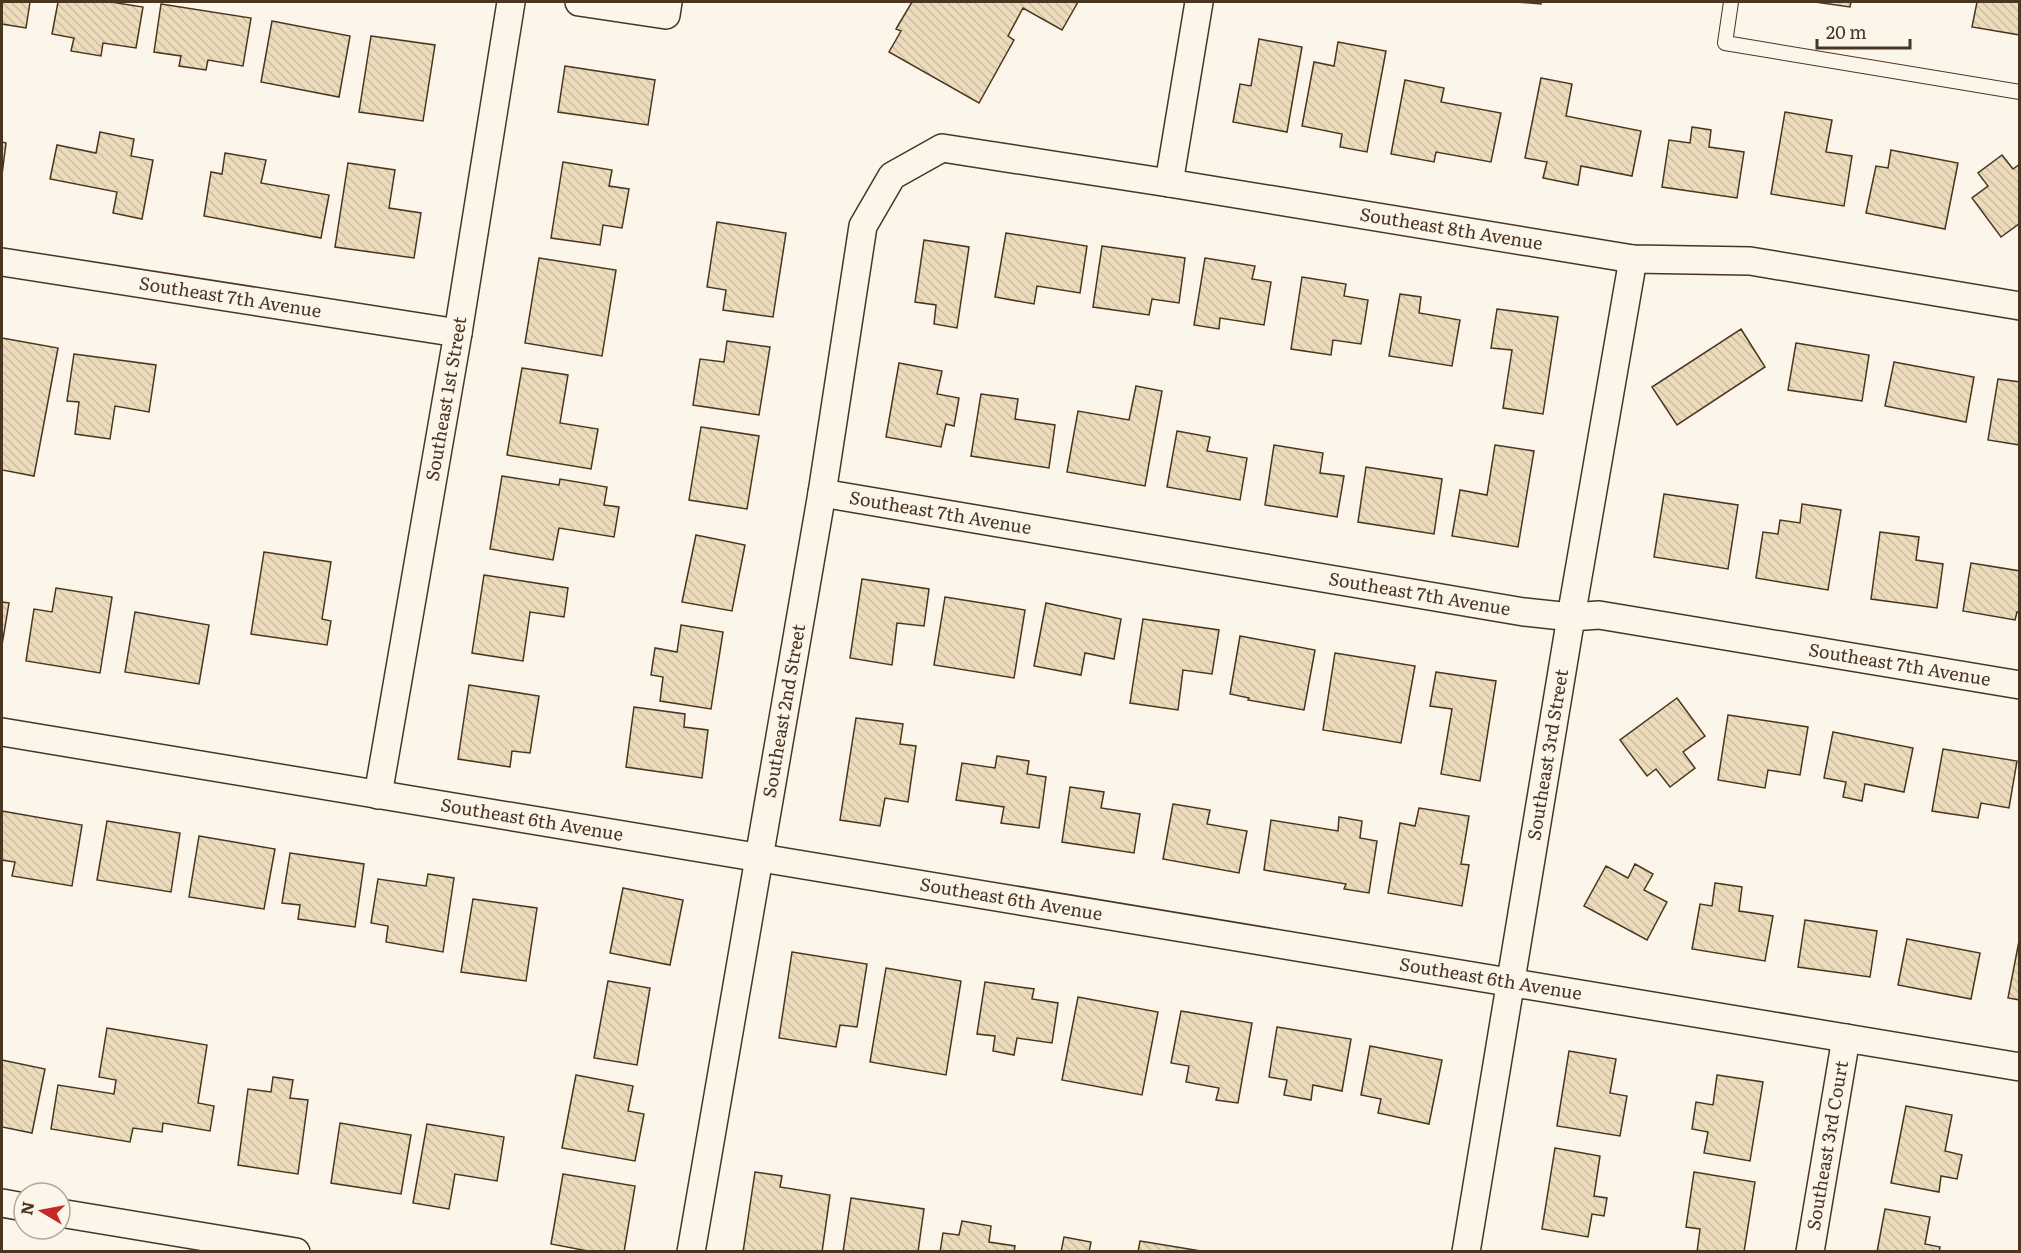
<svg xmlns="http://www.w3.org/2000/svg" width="2021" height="1253" font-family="Literata,serif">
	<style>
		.building { fill: url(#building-back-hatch); stroke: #4a3520; stroke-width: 1.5 }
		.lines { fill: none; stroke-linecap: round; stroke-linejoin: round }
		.service-casing { stroke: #4a3520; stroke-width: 16 }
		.minor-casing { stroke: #4a3520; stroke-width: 30 }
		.service { stroke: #fbf6e9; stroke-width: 14 }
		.minor { stroke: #fbf6e9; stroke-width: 27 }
		.labels { text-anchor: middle; stroke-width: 4.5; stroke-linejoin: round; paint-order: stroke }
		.street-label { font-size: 18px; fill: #4a3520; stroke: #fbf6e9 }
	</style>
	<defs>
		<pattern id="building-back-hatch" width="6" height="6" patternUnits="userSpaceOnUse" patternTransform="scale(1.5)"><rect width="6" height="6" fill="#ecdcbc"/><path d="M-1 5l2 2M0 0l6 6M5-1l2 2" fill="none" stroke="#ccbda1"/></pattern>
	</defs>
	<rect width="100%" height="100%" fill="#fbf6e9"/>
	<!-- building -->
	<path class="building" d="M 2,2 L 30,2 L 26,28 L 2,24 Z
		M 58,2 L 111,2 L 143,7 L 136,48 L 103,43 L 101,56 L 71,51 L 74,38 L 52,34 Z
		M 912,2 L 1078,2 L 1062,30 L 1023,8 L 1008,36 L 1014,40 L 979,103 L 889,52 L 901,31 L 896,29 Z
		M 1517,2 L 1541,2 L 1541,4 Z
		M 1815,2 L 1851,2 L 1850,7 Z
		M 1977,2 L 2020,2 L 2020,35 L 1972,27 Z
		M 161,4 L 251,18 L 243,66 L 208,60 L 206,70 L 179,66 L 181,56 L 154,52 Z
		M 272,21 L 350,36 L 339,97 L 261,82 Z
		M 371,36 L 435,45 L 423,121 L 359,112 Z
		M 1259,39 L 1302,47 L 1287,132 L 1233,122 L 1240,84 L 1251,86 Z
		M 1338,42 L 1386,51 L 1367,152 L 1340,147 L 1342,134 L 1302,126 L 1314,62 L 1334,66 Z
		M 565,66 L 655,80 L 648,125 L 558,112 Z
		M 1541,78 L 1572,84 L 1566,116 L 1641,131 L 1632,176 L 1581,166 L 1578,185 L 1543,178 L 1547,162 L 1525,158 Z
		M 1405,80 L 1444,88 L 1441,102 L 1501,113 L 1491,162 L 1436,152 L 1434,162 L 1391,154 Z
		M 1785,112 L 1832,120 L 1826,152 L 1852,156 L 1844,206 L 1771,194 Z
		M 1692,127 L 1711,130 L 1709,147 L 1744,152 L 1737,198 L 1662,187 L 1669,140 L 1690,143 Z
		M 100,132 L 134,139 L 131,156 L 153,160 L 142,219 L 113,213 L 117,192 L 50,179 L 57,145 L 96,153 Z
		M 2,142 L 6,143 L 2,175 Z
		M 1891,150 L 1958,163 L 1945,229 L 1866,213 L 1876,166 L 1888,168 Z
		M 225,153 L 266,160 L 261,183 L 329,195 L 321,238 L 204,216 L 211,172 L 222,174 Z
		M 2002,155 L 2013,169 L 2020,164 L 2020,223 L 2001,237 L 1972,198 L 1988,186 L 1978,173 Z
		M 563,162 L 612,170 L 609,186 L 629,189 L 622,228 L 603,225 L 600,245 L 551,238 Z
		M 348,163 L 395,170 L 389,208 L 421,213 L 414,258 L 335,247 Z
		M 717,222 L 786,233 L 773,317 L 723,310 L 726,290 L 707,287 Z
		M 1006,233 L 1087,246 L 1080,293 L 1037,286 L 1034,304 L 995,297 Z
		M 924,240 L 969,247 L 957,328 L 934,324 L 936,305 L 915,302 Z
		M 1102,246 L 1185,258 L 1179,303 L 1152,299 L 1149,315 L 1093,307 Z
		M 539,258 L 616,270 L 602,356 L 525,343 Z
		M 1205,258 L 1255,266 L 1252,279 L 1271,282 L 1264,325 L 1220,318 L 1219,329 L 1194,325 Z
		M 1302,277 L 1346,284 L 1344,296 L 1368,300 L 1361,344 L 1333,340 L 1331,355 L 1291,349 Z
		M 1400,294 L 1421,297 L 1419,313 L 1460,320 L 1452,366 L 1389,356 Z
		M 1497,309 L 1558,317 L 1543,414 L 1503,408 L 1512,350 L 1491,348 Z
		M 1741,329 L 1765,367 L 1677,425 L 1652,387 Z
		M 2,338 L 58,348 L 34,476 L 2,470 Z
		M 727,341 L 770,347 L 759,415 L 693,405 L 700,359 L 724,362 Z
		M 1796,343 L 1869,355 L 1862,401 L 1788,390 Z
		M 74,354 L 156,365 L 149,412 L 115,406 L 110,439 L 75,434 L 79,402 L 67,401 Z
		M 1894,362 L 1974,377 L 1966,422 L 1885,406 Z
		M 899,363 L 942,371 L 937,394 L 959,398 L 954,426 L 946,424 L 941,447 L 886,437 Z
		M 522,368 L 568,375 L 560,423 L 598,429 L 591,469 L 507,455 Z
		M 1998,379 L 2020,382 L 2020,445 L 1988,440 Z
		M 1136,386 L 1162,391 L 1145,486 L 1067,472 L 1078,411 L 1129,420 Z
		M 981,394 L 1018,399 L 1015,419 L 1055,425 L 1049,468 L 971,456 Z
		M 701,427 L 759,436 L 747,509 L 689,500 Z
		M 1177,431 L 1210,437 L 1207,451 L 1247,458 L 1240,500 L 1167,487 Z
		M 1274,445 L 1323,453 L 1320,473 L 1344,476 L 1337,517 L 1265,505 Z
		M 1495,445 L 1534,451 L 1518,547 L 1452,536 L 1460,490 L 1487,495 Z
		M 1366,467 L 1442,479 L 1434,534 L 1358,522 Z
		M 502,476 L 559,485 L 560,479 L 607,487 L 604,505 L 619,507 L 614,537 L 559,528 L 553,560 L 490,549 Z
		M 1664,494 L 1738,505 L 1728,569 L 1654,557 Z
		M 1802,504 L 1841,510 L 1828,590 L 1756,578 L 1763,532 L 1778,534 L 1780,520 L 1800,523 Z
		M 1880,532 L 1919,537 L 1916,560 L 1943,564 L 1937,608 L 1871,599 Z
		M 696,535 L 745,545 L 732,611 L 682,602 Z
		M 264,552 L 331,562 L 322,619 L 331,621 L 327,645 L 251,634 Z
		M 1971,563 L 2020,571 L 2020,613 L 2017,612 L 2015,620 L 1963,611 Z
		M 484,575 L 568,588 L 564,617 L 530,612 L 523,661 L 472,653 Z
		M 862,579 L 929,589 L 924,626 L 897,623 L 892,665 L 850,658 Z
		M 56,588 L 112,597 L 100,673 L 26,661 L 34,609 L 52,612 Z
		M 945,597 L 1025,610 L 1014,678 L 934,665 Z
		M 2,602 L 9,603 L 2,645 Z
		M 1046,603 L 1121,619 L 1114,659 L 1085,653 L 1081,675 L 1034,666 Z
		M 135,612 L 209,625 L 199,684 L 125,672 Z
		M 1143,619 L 1219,630 L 1212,674 L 1183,670 L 1178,710 L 1130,703 Z
		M 681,625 L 723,632 L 711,709 L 660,701 L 663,677 L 651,675 L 655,648 L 677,652 Z
		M 1240,636 L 1315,650 L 1304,710 L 1248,700 L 1249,698 L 1230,694 Z
		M 1335,653 L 1415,666 L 1401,743 L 1323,730 Z
		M 1436,672 L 1496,681 L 1480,781 L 1441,774 L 1452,709 L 1430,706 Z
		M 469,685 L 539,696 L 530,753 L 512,751 L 510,767 L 458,759 Z
		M 1677,698 L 1705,736 L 1683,752 L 1695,768 L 1670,787 L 1656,769 L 1647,776 L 1620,740 Z
		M 634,707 L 685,714 L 684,727 L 708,730 L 702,778 L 626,767 Z
		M 1728,715 L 1808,727 L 1800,775 L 1768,770 L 1765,788 L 1718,780 Z
		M 856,718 L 903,724 L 900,744 L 916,746 L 908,802 L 885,798 L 880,826 L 840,820 Z
		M 1833,732 L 1913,748 L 1904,792 L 1865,784 L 1862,801 L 1843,797 L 1846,782 L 1824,778 Z
		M 1943,749 L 2017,761 L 2009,808 L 1981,803 L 1978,818 L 1932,811 Z
		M 997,756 L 1029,761 L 1027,774 L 1046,777 L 1039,828 L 1001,823 L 1004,807 L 956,800 L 962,763 L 995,768 Z
		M 1070,787 L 1104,792 L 1101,808 L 1140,814 L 1134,853 L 1062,842 Z
		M 1173,804 L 1210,810 L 1207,824 L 1247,831 L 1239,873 L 1163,859 Z
		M 1419,808 L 1469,816 L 1461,864 L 1469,865 L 1462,906 L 1388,893 L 1400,823 L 1415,826 Z
		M 2,811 L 82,825 L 72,886 L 12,876 L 15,862 L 2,860 Z
		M 1339,817 L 1362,821 L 1360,838 L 1377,841 L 1369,893 L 1344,889 L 1346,884 L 1264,870 L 1271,820 L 1338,831 Z
		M 107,821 L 180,833 L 171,892 L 97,880 Z
		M 199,836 L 275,849 L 264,909 L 189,897 Z
		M 290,853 L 364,864 L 355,927 L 298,919 L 300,905 L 282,903 Z
		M 1635,864 L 1653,874 L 1644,890 L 1667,902 L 1647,940 L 1584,906 L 1606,866 L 1628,878 Z
		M 428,874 L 454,878 L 443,952 L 386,942 L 388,926 L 371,923 L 378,879 L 426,886 Z
		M 1715,883 L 1742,887 L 1739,911 L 1773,916 L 1765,961 L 1692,949 L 1700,904 L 1712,906 Z
		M 623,888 L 683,900 L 670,965 L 610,953 Z
		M 473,899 L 537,908 L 526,981 L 461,972 Z
		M 1805,920 L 1877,931 L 1870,977 L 1798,967 Z
		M 2020,936 L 2020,1000 L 2008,998 Z
		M 1907,939 L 1980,953 L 1971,999 L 1898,985 Z
		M 792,952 L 867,964 L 857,1027 L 840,1025 L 836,1047 L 779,1038 Z
		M 886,968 L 961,981 L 946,1075 L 870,1062 Z
		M 608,981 L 650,988 L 637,1065 L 594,1058 Z
		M 985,982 L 1034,989 L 1032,999 L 1058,1003 L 1052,1043 L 1017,1038 L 1014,1055 L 993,1051 L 995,1036 L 977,1034 Z
		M 1078,997 L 1158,1012 L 1142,1095 L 1062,1080 Z
		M 1181,1011 L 1252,1023 L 1238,1103 L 1216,1100 L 1219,1088 L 1186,1082 L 1189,1066 L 1171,1063 Z
		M 1277,1027 L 1351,1039 L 1342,1091 L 1313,1085 L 1311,1100 L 1284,1095 L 1287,1080 L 1269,1077 Z
		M 107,1028 L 207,1045 L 198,1103 L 214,1106 L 210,1131 L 163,1123 L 162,1132 L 133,1128 L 130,1142 L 51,1129 L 58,1085 L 114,1094 L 116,1080 L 99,1077 Z
		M 1370,1046 L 1442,1060 L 1429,1124 L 1378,1113 L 1381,1099 L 1361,1095 Z
		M 1569,1051 L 1616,1059 L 1610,1093 L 1627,1096 L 1620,1136 L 1557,1126 Z
		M 2,1060 L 45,1069 L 32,1133 L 2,1127 Z
		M 576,1075 L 633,1086 L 628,1111 L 644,1114 L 635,1161 L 562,1148 Z
		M 1717,1075 L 1763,1082 L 1750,1161 L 1704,1153 L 1708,1132 L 1692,1129 L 1696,1102 L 1713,1105 Z
		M 273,1077 L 293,1080 L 290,1098 L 308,1100 L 298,1174 L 238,1165 L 248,1089 L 271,1092 Z
		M 1906,1106 L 1952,1115 L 1945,1151 L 1962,1155 L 1957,1179 L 1941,1176 L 1939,1192 L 1891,1183 Z
		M 340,1123 L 411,1135 L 401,1194 L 331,1183 Z
		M 427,1124 L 504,1137 L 497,1181 L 455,1174 L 449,1209 L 413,1203 Z
		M 1555,1148 L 1600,1156 L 1594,1196 L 1607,1198 L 1604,1216 L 1592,1214 L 1588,1237 L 1542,1229 Z
		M 755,1172 L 782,1176 L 780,1187 L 830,1195 L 822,1252 L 743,1252 Z
		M 1694,1172 L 1755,1182 L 1744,1252 L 1697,1252 L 1700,1229 L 1686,1227 Z
		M 563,1174 L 635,1186 L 624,1252 L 593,1252 L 551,1244 Z
		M 851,1198 L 924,1209 L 918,1252 L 843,1252 Z
		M 1885,1209 L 1930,1217 L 1925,1244 L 1940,1247 L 1939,1252 L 1877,1252 Z
		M 962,1221 L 991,1226 L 989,1242 L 1015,1246 L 1014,1252 L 940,1252 L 943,1233 L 959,1235 Z
		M 1064,1237 L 1091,1242 L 1089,1252 L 1061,1252 Z
		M 1140,1241 L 1207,1252 L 1138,1252 Z"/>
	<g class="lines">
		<!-- service casing -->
		<g class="service-casing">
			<path id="service" d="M 1731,2 L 1725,43 L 2020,92"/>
		</g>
		<!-- minor casing -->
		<g class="minor-casing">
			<g id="minor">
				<path d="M 579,2 L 666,15 L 668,2"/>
				<path d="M 1169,183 L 1199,2"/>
				<path id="s1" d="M 2,262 L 458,333"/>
				<path id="s2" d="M 822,493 L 1524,612 L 1571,617 L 1599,615 L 2020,685"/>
				<path id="s3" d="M 2,732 L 2020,1067"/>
				<path id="s4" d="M 378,795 L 458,333 L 511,2"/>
				<path d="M 2,1203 L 24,1207"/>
				<path d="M 60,1213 L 296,1252"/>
				<path id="s5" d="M 691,1252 L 822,493 L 863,226 L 892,176 L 942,148 L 1169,183 L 1633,259 L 1750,261 L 2020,306"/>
				<path id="s6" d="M 1466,1252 L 1571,617 L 1633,259"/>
				<path id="s7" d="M 1810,1252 L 1846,1038"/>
			</g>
		</g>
		<!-- service -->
		<use href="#service" class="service"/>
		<!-- minor -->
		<use href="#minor" class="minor"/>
	</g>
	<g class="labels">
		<!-- street labels -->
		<g class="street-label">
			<text dy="6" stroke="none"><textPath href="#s5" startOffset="1671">Southeast 8th Avenue</textPath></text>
			<text dy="6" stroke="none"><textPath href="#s1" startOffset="231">Southeast 7th Avenue</textPath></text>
			<text dy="6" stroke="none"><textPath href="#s4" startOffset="402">Southeast 1st Street</textPath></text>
			<text dy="6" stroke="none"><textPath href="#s2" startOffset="120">Southeast 7th Avenue</textPath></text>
			<text dy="6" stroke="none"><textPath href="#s2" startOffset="606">Southeast 7th Avenue</textPath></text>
			<text dy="6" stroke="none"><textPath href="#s2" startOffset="1092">Southeast 7th Avenue</textPath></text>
			<text dy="6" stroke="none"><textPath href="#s5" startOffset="549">Southeast 2nd Street</textPath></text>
			<text dy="6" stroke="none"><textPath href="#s6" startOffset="504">Southeast 3rd Street</textPath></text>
			<text dy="6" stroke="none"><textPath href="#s3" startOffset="537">Southeast 6th Avenue</textPath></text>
			<text dy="6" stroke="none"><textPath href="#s3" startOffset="1023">Southeast 6th Avenue</textPath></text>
			<text dy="6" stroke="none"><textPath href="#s3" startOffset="1509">Southeast 6th Avenue</textPath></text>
			<text dy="6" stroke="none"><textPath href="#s7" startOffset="108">Southeast 3rd Court</textPath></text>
		</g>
	</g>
	<!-- border -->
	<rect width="2021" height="1253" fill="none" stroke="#4a3520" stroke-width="6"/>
	<!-- north arrow -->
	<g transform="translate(42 1211) rotate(280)"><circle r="28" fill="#fbf6e9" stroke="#b4a999" stroke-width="1.5"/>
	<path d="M0-4.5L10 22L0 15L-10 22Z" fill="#c62828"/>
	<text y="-9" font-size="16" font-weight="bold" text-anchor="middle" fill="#4a3520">N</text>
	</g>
	<!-- scale -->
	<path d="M1817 39v9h93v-9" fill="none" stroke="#4a3520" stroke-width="3"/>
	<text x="1826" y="39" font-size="18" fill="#4a3520" stroke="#fbf6e9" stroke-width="4.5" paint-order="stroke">20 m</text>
</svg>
